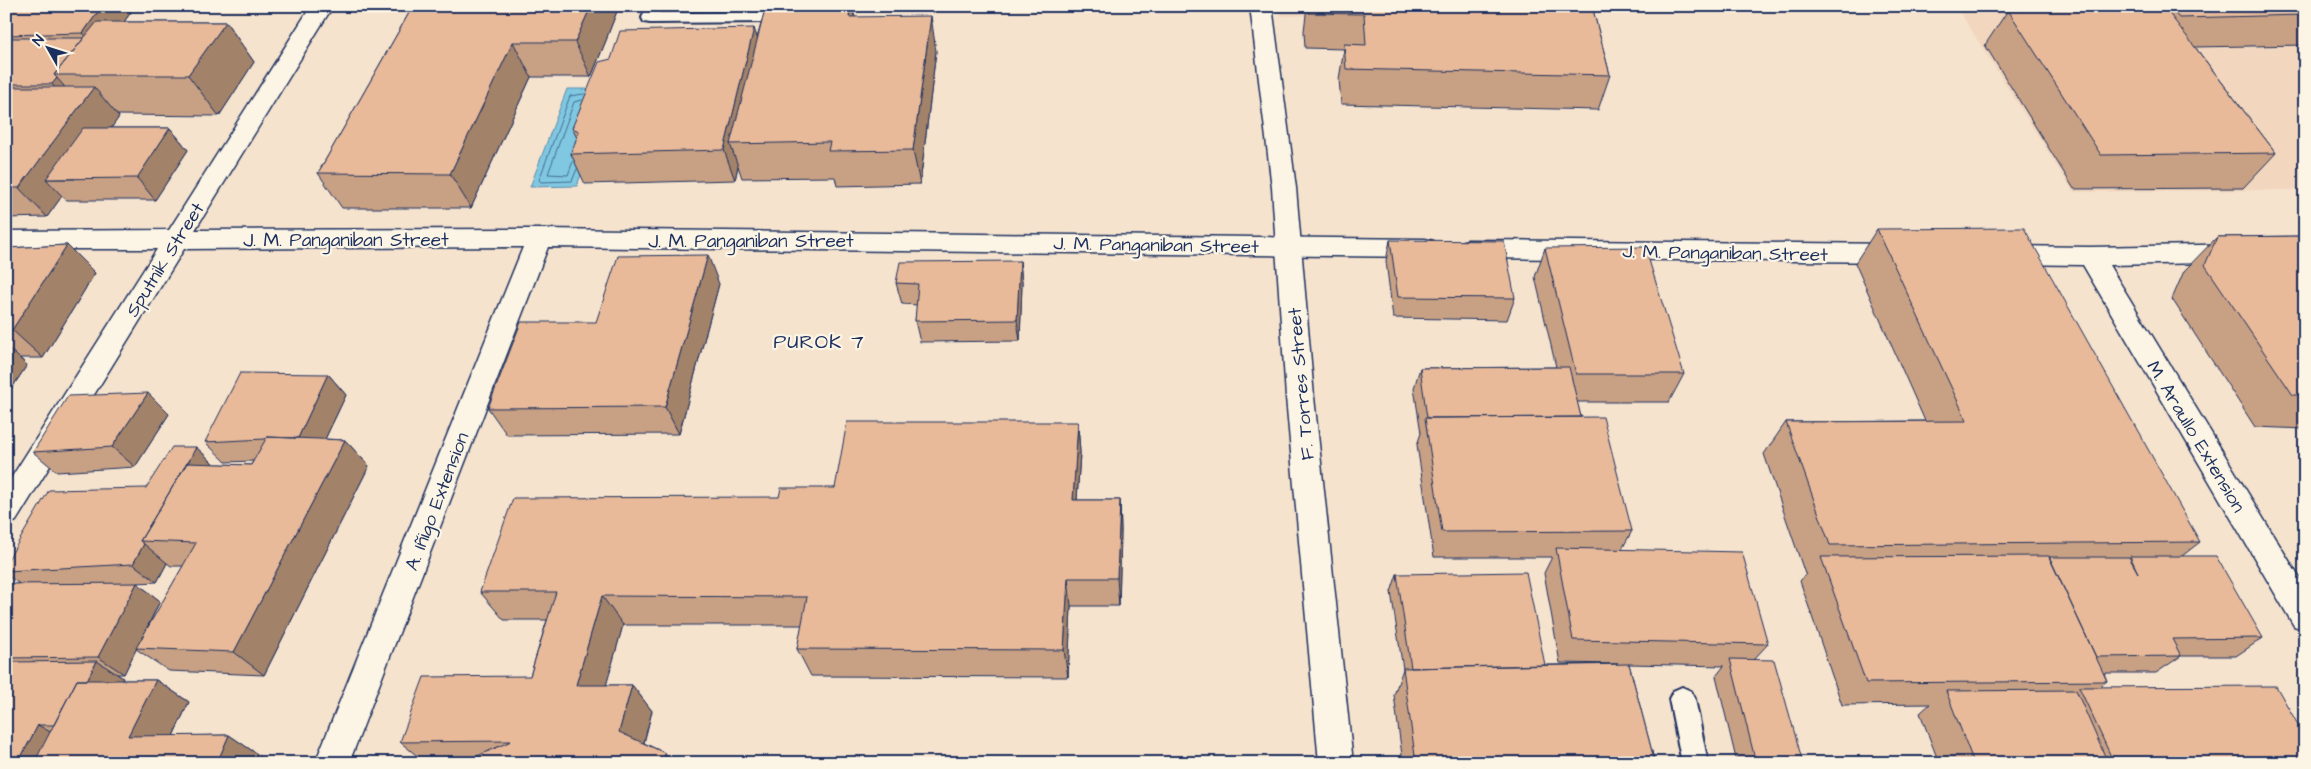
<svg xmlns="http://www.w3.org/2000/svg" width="2311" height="769" font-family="'Architects Daughter',sans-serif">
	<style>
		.built { fill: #f2d7be }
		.water { fill: #80c8e1; stroke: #588bad }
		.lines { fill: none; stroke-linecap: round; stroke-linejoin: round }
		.shore { stroke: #436c92; stroke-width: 1 }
		.service-casing { stroke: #1b2f5e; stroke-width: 4 }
		.minor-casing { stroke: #1b2f5e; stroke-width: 3 }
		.secondary-casing { stroke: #1b2f5e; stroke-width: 3 }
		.service { fill: #fcf5e5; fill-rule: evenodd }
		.minor { fill: #fcf5e5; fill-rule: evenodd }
		.secondary { fill: #fcf5e5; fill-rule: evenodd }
		.wall { fill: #c8a084; stroke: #1b2f5e; fill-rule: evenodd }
		.shaded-wall { fill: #a3826b; stroke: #1b2f5e }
		.building { fill: #e9ba99; stroke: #1b2f5e }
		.labels { text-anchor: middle; stroke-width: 4.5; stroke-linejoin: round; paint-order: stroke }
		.street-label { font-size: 19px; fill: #1b2f5e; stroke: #fcf5e5 }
		.neighbourhood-label { font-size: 20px; letter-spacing: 1px; fill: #1b2f5e; stroke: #fcf5e5 }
	</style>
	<rect width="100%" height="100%" fill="#f6e3ce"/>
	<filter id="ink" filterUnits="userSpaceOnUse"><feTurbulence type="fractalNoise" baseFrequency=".02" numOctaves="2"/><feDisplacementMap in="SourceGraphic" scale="10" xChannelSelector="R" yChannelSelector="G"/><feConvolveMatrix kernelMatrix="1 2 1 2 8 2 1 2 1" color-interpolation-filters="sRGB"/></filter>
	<g filter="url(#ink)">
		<!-- built -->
		<path class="built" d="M 1280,6 L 1689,6 L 1691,12 L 1281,16 Z
			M 1956,6 L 2305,6 L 2305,190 L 2073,192 Z"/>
		<!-- water -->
		<path class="water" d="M 567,89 L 610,89 L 577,186 L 530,187 Z"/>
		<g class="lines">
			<!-- shore -->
			<path class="shore" d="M 573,161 L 568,175 L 548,174 L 574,102 L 582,100
				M 577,169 L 572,181 L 541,182 L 539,180 L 570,96 L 584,94"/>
			<!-- service casing -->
			<g class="service-casing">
				<path id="service" d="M 646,6 L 662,6 L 660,13 L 765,12 L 767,6 L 783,6 L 778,21 L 772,22 L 650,23 L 644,22 L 642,18 Z
					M 1682,687 L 1691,691 L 1695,699 L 1708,763 L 1682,763 L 1669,699 L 1673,691 Z"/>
			</g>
			<!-- minor casing -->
			<g class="minor-casing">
				<path id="minor" d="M 311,6 L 333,6 L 195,230 L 539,229 L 1425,239 L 1434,241 L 1438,248 L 1434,255 L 1425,257 L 548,247 L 349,763 L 315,763 L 523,247 L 184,249 L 16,521 L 6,525 L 6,486 L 157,249 L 6,249 L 6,231 L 169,230 Z
					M 1468,240 L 1900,244 L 1909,246 L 1913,253 L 1909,260 L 1900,262 L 1468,258 L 1459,256 L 1455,249 L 1459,242 Z
					M 2305,243 L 2305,261 L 2109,265 L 2305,587 L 2305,630 L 2294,626 L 2083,265 L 2003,264 L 1994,262 L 1990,255 L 1994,248 L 2003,246 L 2090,247 Z"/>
			</g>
			<!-- secondary casing -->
			<g class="secondary-casing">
				<path id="secondary" d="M 1250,6 L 1272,6 L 1296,188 L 1314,397 L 1353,763 L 1319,763 L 1286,397 L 1272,188 Z"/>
			</g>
			<!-- service -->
			<use href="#service" class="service"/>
			<!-- minor -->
			<use href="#minor" class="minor"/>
			<!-- secondary -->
			<use href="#secondary" class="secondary"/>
		</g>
		<!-- wall -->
		<path class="wall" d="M 12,6 L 158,6 L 157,7 L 128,8 L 131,12 L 124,22 L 226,22 L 254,62 L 219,116 L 118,115 L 119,117 L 111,128 L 170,128 L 188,150 L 155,200 L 67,200 L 62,196 L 47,217 L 6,218 L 6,14 Z
			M 166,6 L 266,6 L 167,8 Z
			M 413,6 L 619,6 L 607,37 L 607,38 L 591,77 L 531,77 L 471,208 L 342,208 L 318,173 Z
			M 766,6 L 852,6 L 855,17 L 936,51 L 920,184 L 837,186 L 835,177 L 742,178 L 738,166 L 735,180 L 585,184 L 571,154 L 577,138 L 572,128 L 757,38 Z
			M 1307,6 L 1592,6 L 1610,75 L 1598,110 L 1341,104 L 1339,79 L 1344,49 L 1305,48 L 1304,31 Z
			M 2132,6 L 2305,6 L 2305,45 L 2195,47 L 2276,153 L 2243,188 L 2074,189 L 1985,45 L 2008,10 L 2131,9 Z
			M 1877,229 L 2200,542 L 2182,556 L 2263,638 L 2236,656 L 2181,656 L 2156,673 L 2104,673 L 2107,681 L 2099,687 L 2305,763 L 1939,763 L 1920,713 L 1930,704 L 1842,705 L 1800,581 L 1806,574 L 1805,574 L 1764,454 L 1786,422 L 1925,421 L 1855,263 Z
			M 2305,236 L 2305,429 L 2255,427 L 2172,299 L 2184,271 L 2217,237 Z
			M 1390,240 L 1515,298 L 1507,320 L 1393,318 L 1386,261 Z
			M 67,245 L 95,273 L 43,358 L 20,358 L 27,365 L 6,397 L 6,248 Z
			M 1545,248 L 1684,374 L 1669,402 L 1577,402 L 1581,417 L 1632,531 L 1622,549 L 1768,644 L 1754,659 L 1803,763 L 1737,763 L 1716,676 L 1724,666 L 1629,664 L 1655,763 L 1403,763 L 1394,695 L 1403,669 L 1391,592 L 1397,574 L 1545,665 L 1618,664 L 1560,663 L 1544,573 L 1552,557 L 1434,557 L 1417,445 L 1421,433 L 1414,388 L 1420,368 L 1556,367 L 1535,277 Z
			M 1020,261 L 1022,283 L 1020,341 L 920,342 L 915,321 L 917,305 L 902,304 L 896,283 Z
			M 719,284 L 679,434 L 507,435 L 488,408 L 596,322 Z
			M 328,374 L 346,395 L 325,439 L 345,440 L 369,466 L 264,675 L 169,671 L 136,649 L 124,674 L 117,674 L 123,678 L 122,680 L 156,680 L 189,702 L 173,736 L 229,735 L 260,756 L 257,763 L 6,763 L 6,584 L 20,584 L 6,575 L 6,563 L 146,488 L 196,447 L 214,464 L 251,465 L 253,461 L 226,462 L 205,442 ZM 167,563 L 171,566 L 183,566 L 141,640 L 160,601 L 137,583 L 157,582 Z
			M 148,393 L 169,414 L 135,467 L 57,472 L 33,452 Z
			M 1078,422 L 1080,453 L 1077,500 L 1120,500 L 1121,531 L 1119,606 L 1071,606 L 1068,677 L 811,676 L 797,649 L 802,625 L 623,625 L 606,685 L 632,685 L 652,711 L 644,743 L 665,753 L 673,763 L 426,763 L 400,742 L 530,676 L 547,620 L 504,620 L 480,592 L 779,497 L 835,488 Z"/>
		<!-- shaded-wall -->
		<path class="shaded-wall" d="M 102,6 L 127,6 L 131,12 L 101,54 L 83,33 Z
			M 591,6 L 619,6 L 607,37 L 607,38 L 591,77 L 575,42 Z
			M 851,6 L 852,6 L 859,38 L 849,17 Z
			M 931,16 L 936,51 L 920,184 L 913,150 Z
			M 226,22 L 254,62 L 219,116 L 188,75 Z
			M 754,28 L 764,58 L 730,144 L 738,166 L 735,180 L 724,150 Z
			M 513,42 L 531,77 L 471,208 L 450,174 Z
			M 57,78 L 76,100 L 71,106 L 52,84 Z
			M 94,87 L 119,117 L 75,179 L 46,179 L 62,196 L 47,217 L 19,188 Z
			M 170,128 L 188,150 L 155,200 L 137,178 Z
			M 67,245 L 95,273 L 43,358 L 12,330 Z
			M 708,255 L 719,284 L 679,434 L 665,407 Z
			M 1020,261 L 1022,283 L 1020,341 L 1017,320 Z
			M 6,346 L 27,365 L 6,397 Z
			M 328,374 L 346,395 L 316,458 L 298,438 Z
			M 148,393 L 169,414 L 135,467 L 112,447 Z
			M 1078,422 L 1080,453 L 1075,531 L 1073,500 Z
			M 345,440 L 369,466 L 264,675 L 234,652 Z
			M 196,447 L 217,467 L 146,541 Z
			M 1120,500 L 1121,531 L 1119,606 L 1117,578 Z
			M 144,544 L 167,563 L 157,582 L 133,564 Z
			M 1068,578 L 1071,606 L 1068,677 L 1064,650 Z
			M 137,583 L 160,601 L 124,674 L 98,657 Z
			M 602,596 L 623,625 L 599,711 L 576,685 Z
			M 97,661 L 123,678 L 91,741 L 64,725 Z
			M 156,680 L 189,702 L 163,757 L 128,736 Z
			M 632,685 L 652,711 L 640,757 L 619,732 Z
			M 38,725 L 66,741 L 55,763 L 28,763 L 20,759 Z
			M 229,735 L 260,756 L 257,763 L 217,763 Z
			M 665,753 L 673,763 L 663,763 Z"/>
		<!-- building -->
		<path class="building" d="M 12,6 L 102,6 L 83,33 L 6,35 L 6,14 Z
			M 413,6 L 591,6 L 575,42 L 513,42 L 450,174 L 318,173 Z
			M 766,6 L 851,6 L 849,17 L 931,16 L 913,150 L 828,151 L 830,142 L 730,144 Z
			M 1309,6 L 1592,6 L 1610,75 L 1346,69 L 1344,44 L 1366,45 L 1364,14 L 1309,13 Z
			M 2169,6 L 2305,6 L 2305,15 L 2179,18 Z
			M 2165,8 L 2276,153 L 2101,155 L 2008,10 Z
			M 97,22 L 226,22 L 188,75 L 54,75 Z
			M 754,28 L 724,150 L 571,154 L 579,131 L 572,128 L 599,62 L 611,59 L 620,31 Z
			M 6,38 L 84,38 L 54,75 L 57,78 L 52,84 L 6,84 Z
			M 13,87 L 94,87 L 19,188 L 6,188 L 6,95 Z
			M 83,128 L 170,128 L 137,178 L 46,179 Z
			M 2024,228 L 2200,542 L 1830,545 L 1786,422 L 1967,421 L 1877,229 Z
			M 2305,236 L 2305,395 L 2293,395 L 2205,265 L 2217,237 Z
			M 1390,240 L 1504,241 L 1515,298 L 1398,297 Z
			M 67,245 L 12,330 L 6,330 L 6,248 Z
			M 1645,247 L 1684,374 L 1576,374 L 1545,248 Z
			M 708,255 L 665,407 L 488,408 L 521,322 L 596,322 L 618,256 Z
			M 1020,261 L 1017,320 L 915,321 L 918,284 L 896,283 L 900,262 Z
			M 1569,367 L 1581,417 L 1427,418 L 1420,368 Z
			M 240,373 L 328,374 L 298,438 L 267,437 L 265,439 L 205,442 Z
			M 148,393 L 112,447 L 33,452 L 68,396 Z
			M 1603,417 L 1632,531 L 1442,532 L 1425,418 Z
			M 847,422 L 1078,422 L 1073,500 L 1120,500 L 1117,578 L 1068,578 L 1064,650 L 797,649 L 807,597 L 602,596 L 576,685 L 632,685 L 619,732 L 665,753 L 663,763 L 462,763 L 511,741 L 400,742 L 424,677 L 530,676 L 556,592 L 480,592 L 513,498 L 779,497 L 781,488 L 835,488 Z
			M 267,437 L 345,440 L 234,652 L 136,648 L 196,543 L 140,541 L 187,463 L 251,465 Z
			M 172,447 L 196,447 L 188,463 L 187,463 L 140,541 L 144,544 L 133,564 L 6,571 L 6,563 L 49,490 L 146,488 Z
			M 1556,548 L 1742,552 L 1768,644 L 1573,640 Z
			M 2049,556 L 2107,681 L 1866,683 L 1821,557 Z
			M 2130,556 L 2216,556 L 2263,638 L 2172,639 L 2181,656 L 2096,657 L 2049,557 L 2129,557 L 2138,573 Z
			M 1526,572 L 1545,665 L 1411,668 L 1397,574 Z
			M 137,583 L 98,657 L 6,658 L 6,584 Z
			M 1730,659 L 1774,660 L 1803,763 L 1756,763 Z
			M 97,661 L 87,680 L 77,680 L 54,725 L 38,725 L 20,759 L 6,759 L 6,667 L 9,662 Z
			M 1629,664 L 1655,763 L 1416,763 L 1403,668 Z
			M 77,680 L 156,680 L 128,736 L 229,735 L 217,763 L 34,763 Z
			M 2276,686 L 2305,737 L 2305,763 L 2114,763 L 2079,687 Z
			M 2076,690 L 2108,763 L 1974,763 L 1946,691 Z"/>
	</g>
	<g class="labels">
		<!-- street labels -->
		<g class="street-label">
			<text x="346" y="246">J. M. Panganiban Street</text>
			<text x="751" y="247">J. M. Panganiban Street</text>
			<text transform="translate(1156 244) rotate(1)" y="7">J. M. Panganiban Street</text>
			<text transform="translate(1725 252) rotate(1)" y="7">J. M. Panganiban Street</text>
			<text transform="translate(164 259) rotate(-58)" y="7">Sputnik Street</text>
			<text transform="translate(1300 384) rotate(-95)" y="7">F. Torres Street</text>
			<text transform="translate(2197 436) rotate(59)" y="7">M. Araullo Extension</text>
			<text transform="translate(436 501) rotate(-69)" y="7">A. Iñigo Extension</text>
		</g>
		<!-- neighbourhood labels -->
		<g class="neighbourhood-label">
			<text x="819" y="348">PUROK 7</text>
		</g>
	</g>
	<!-- margin -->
	<rect width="2311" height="769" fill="none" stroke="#fcf5e5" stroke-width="25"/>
	<rect x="12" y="12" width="2286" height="744" fill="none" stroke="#1b2f5e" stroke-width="2" filter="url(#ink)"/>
	<!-- north arrow -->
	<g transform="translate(48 48) rotate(309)" stroke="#fcf5e5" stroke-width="4" paint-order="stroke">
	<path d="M0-4L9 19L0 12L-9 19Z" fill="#1b2f5e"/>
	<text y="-8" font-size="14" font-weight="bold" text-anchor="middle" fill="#1b2f5e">N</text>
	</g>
</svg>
